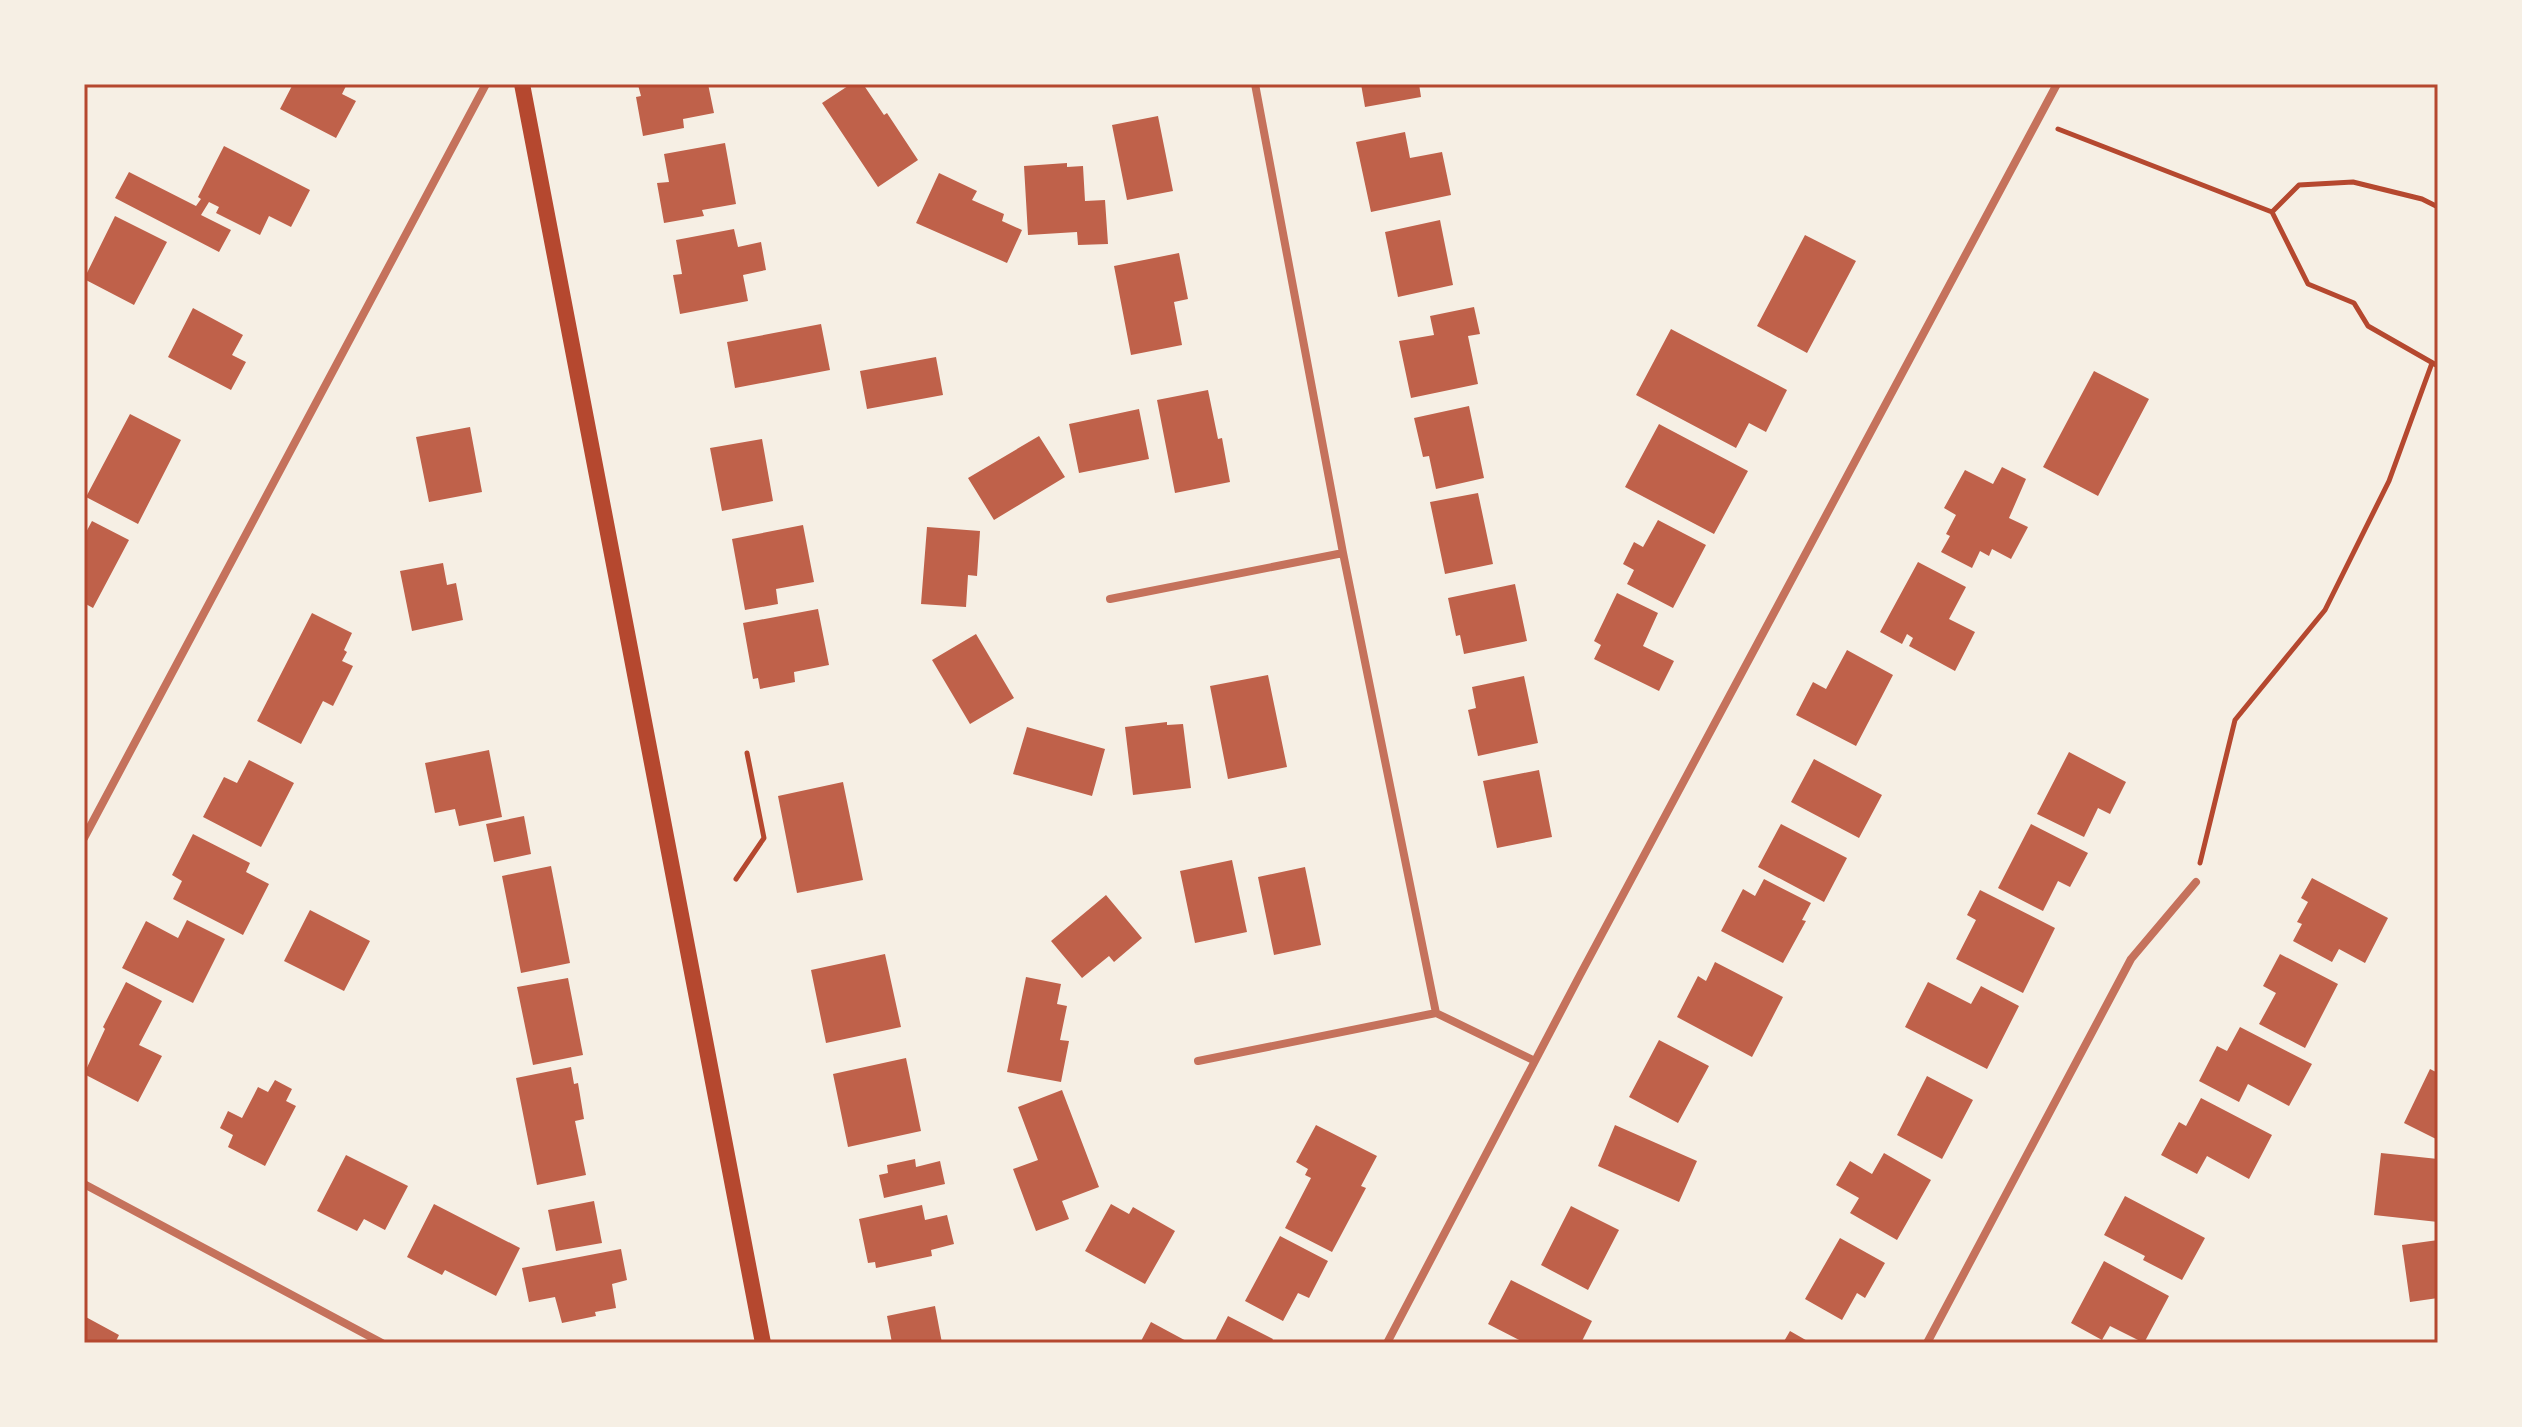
<svg xmlns="http://www.w3.org/2000/svg" width="2522" height="1427" font-family="Commissioner,sans-serif">
	<style>
		.building { fill: #bf614a }
		.lines { fill: none; stroke-linecap: round; stroke-linejoin: round }
		.path { stroke: #b5482f; stroke-width: 5 }
		.minor { stroke: #c5725c; stroke-width: 8 }
		.secondary { stroke: #b5482f; stroke-width: 16 }
		.neatline { fill: none; stroke: #b5482f; stroke-width: 3 }
	</style>
	<rect width="100%" height="100%" fill="#f6efe4"/>
	<!-- building -->
	<path class="building" d="M 293,84 L 347,84 L 342,94 L 356,101 L 336,138 L 280,109 Z
		M 708,84 L 714,113 L 683,119 L 684,128 L 643,136 L 636,97 L 641,96 L 638,85 Z
		M 851,84 L 863,84 L 884,115 L 887,113 L 918,160 L 878,187 L 822,103 Z
		M 1361,84 L 1419,84 L 1421,97 L 1365,107 Z
		M 1158,116 L 1173,191 L 1127,200 L 1112,125 Z
		M 1405,132 L 1410,158 L 1442,152 L 1451,195 L 1371,212 L 1356,142 Z
		M 725,143 L 736,204 L 702,210 L 704,216 L 664,223 L 657,183 L 669,182 L 664,154 Z
		M 224,146 L 310,190 L 291,227 L 269,216 L 260,235 L 216,213 L 219,207 L 209,202 L 201,215 L 231,230 L 219,252 L 115,198 L 129,172 L 196,206 L 201,199 L 198,197 Z
		M 1067,163 L 1067,167 L 1083,166 L 1085,201 L 1105,200 L 1108,244 L 1078,245 L 1077,232 L 1028,235 L 1024,166 Z
		M 939,173 L 977,191 L 972,200 L 1004,214 L 1002,221 L 1022,230 L 1007,263 L 916,223 Z
		M 115,216 L 167,242 L 134,305 L 84,279 Z
		M 1440,220 L 1453,285 L 1398,297 L 1385,232 Z
		M 734,229 L 738,247 L 761,242 L 766,270 L 743,275 L 748,301 L 680,314 L 673,275 L 682,274 L 676,240 Z
		M 1805,235 L 1856,261 L 1807,353 L 1757,326 Z
		M 1179,253 L 1188,299 L 1174,302 L 1182,345 L 1131,355 L 1114,266 Z
		M 1474,307 L 1480,334 L 1468,336 L 1478,384 L 1411,398 L 1399,341 L 1434,335 L 1430,316 Z
		M 193,308 L 243,335 L 232,355 L 246,362 L 231,390 L 168,357 Z
		M 821,324 L 830,370 L 735,388 L 727,342 Z
		M 1671,329 L 1787,390 L 1766,432 L 1749,423 L 1736,448 L 1636,395 Z
		M 936,357 L 943,395 L 867,409 L 860,371 Z
		M 2094,371 L 2149,399 L 2098,496 L 2043,467 Z
		M 1208,390 L 1218,439 L 1222,438 L 1230,482 L 1175,493 L 1157,400 Z
		M 1469,406 L 1484,478 L 1436,489 L 1429,456 L 1423,457 L 1414,418 Z
		M 1139,409 L 1149,459 L 1079,473 L 1069,424 Z
		M 130,414 L 181,440 L 138,524 L 86,497 Z
		M 1659,424 L 1748,471 L 1714,534 L 1625,487 Z
		M 470,427 L 482,492 L 429,502 L 416,437 Z
		M 1039,436 L 1065,477 L 994,520 L 968,478 Z
		M 762,439 L 773,501 L 722,511 L 710,448 Z
		M 2002,467 L 2026,479 L 2009,518 L 2028,527 L 2011,559 L 1992,549 L 1989,556 L 1980,551 L 1972,568 L 1941,552 L 1950,536 L 1946,534 L 1956,515 L 1944,508 L 1965,470 L 1993,484 Z
		M 1478,493 L 1493,564 L 1445,574 L 1430,502 Z
		M 1658,520 L 1706,545 L 1673,608 L 1627,584 L 1634,570 L 1623,564 L 1634,542 L 1643,547 Z
		M 92,521 L 129,540 L 93,608 L 84,603 L 84,536 Z
		M 803,525 L 814,582 L 776,589 L 778,604 L 745,610 L 732,539 Z
		M 927,527 L 980,531 L 977,576 L 968,575 L 966,607 L 921,604 Z
		M 1918,562 L 1966,587 L 1949,619 L 1975,632 L 1955,671 L 1909,646 L 1913,638 L 1907,634 L 1902,644 L 1880,632 Z
		M 443,563 L 447,585 L 456,583 L 463,620 L 412,631 L 400,571 Z
		M 1515,584 L 1527,641 L 1464,654 L 1460,635 L 1456,636 L 1448,598 Z
		M 1617,593 L 1658,613 L 1643,646 L 1674,661 L 1659,691 L 1594,659 L 1601,645 L 1594,641 Z
		M 818,609 L 829,665 L 794,672 L 795,682 L 760,689 L 758,678 L 753,679 L 743,623 Z
		M 312,613 L 352,633 L 344,650 L 347,652 L 342,661 L 353,666 L 333,706 L 323,701 L 301,744 L 257,721 Z
		M 976,634 L 1014,698 L 970,724 L 932,660 Z
		M 1847,650 L 1893,675 L 1856,746 L 1796,715 L 1813,682 L 1826,689 Z
		M 1268,675 L 1287,767 L 1228,779 L 1210,686 Z
		M 1524,676 L 1538,743 L 1478,756 L 1468,710 L 1476,708 L 1472,687 Z
		M 1167,722 L 1167,725 L 1183,724 L 1191,788 L 1133,795 L 1125,727 Z
		M 1027,727 L 1105,749 L 1092,796 L 1013,774 Z
		M 489,750 L 502,817 L 459,826 L 455,809 L 435,813 L 425,763 Z
		M 2069,752 L 2126,782 L 2110,814 L 2098,808 L 2084,837 L 2037,814 Z
		M 1814,759 L 1882,795 L 1859,838 L 1791,802 Z
		M 249,760 L 294,783 L 261,847 L 203,817 L 224,777 L 237,783 Z
		M 1539,770 L 1552,837 L 1497,848 L 1483,781 Z
		M 843,782 L 863,880 L 797,893 L 778,796 Z
		M 524,816 L 531,854 L 494,862 L 486,824 Z
		M 1781,824 L 1847,858 L 1824,902 L 1758,867 Z
		M 2031,824 L 2088,853 L 2070,887 L 2058,881 L 2043,911 L 1998,888 Z
		M 193,834 L 250,863 L 246,872 L 269,884 L 243,935 L 173,899 L 182,881 L 172,875 Z
		M 1232,860 L 1247,932 L 1195,943 L 1180,871 Z
		M 551,866 L 570,963 L 521,973 L 502,876 Z
		M 1305,867 L 1321,945 L 1274,955 L 1258,877 Z
		M 2312,878 L 2388,918 L 2365,963 L 2339,949 L 2332,962 L 2293,941 L 2302,924 L 2297,922 L 2308,902 L 2301,898 Z
		M 1764,879 L 1811,903 L 1802,920 L 1806,921 L 1783,963 L 1721,931 L 1743,889 L 1755,896 Z
		M 1980,890 L 2055,928 L 2023,993 L 1956,959 L 1976,920 L 1967,915 Z
		M 1106,895 L 1142,938 L 1114,962 L 1109,956 L 1082,978 L 1051,941 Z
		M 310,910 L 370,941 L 344,991 L 284,961 Z
		M 187,920 L 225,939 L 193,1003 L 122,968 L 146,921 L 178,938 Z
		M 885,954 L 901,1027 L 826,1043 L 811,970 Z
		M 2280,954 L 2338,984 L 2305,1048 L 2259,1024 L 2276,993 L 2263,986 Z
		M 1715,962 L 1783,997 L 1752,1057 L 1677,1017 L 1698,976 L 1706,981 Z
		M 1026,977 L 1061,984 L 1057,1004 L 1067,1006 L 1060,1040 L 1069,1041 L 1061,1082 L 1007,1072 Z
		M 568,978 L 583,1055 L 533,1065 L 517,987 Z
		M 126,982 L 162,1001 L 139,1045 L 162,1056 L 138,1102 L 84,1074 L 105,1029 L 103,1027 Z
		M 1928,982 L 1971,1004 L 1981,986 L 2019,1006 L 1987,1069 L 1905,1027 Z
		M 2240,1027 L 2312,1064 L 2289,1106 L 2248,1084 L 2239,1102 L 2199,1081 L 2217,1046 L 2227,1051 Z
		M 1659,1040 L 1709,1066 L 1678,1123 L 1629,1097 Z
		M 906,1058 L 921,1131 L 848,1147 L 833,1074 Z
		M 571,1067 L 574,1084 L 578,1083 L 584,1119 L 575,1121 L 586,1175 L 537,1185 L 516,1078 Z
		M 2430,1069 L 2438,1073 L 2438,1140 L 2404,1123 Z
		M 1927,1076 L 1973,1100 L 1942,1159 L 1897,1135 Z
		M 275,1080 L 292,1089 L 286,1101 L 296,1106 L 265,1166 L 228,1147 L 233,1135 L 220,1128 L 228,1111 L 242,1118 L 258,1087 L 268,1092 Z
		M 1062,1090 L 1099,1187 L 1062,1201 L 1069,1219 L 1036,1231 L 1013,1169 L 1038,1160 L 1018,1107 Z
		M 2201,1098 L 2272,1135 L 2249,1179 L 2207,1156 L 2197,1174 L 2161,1155 L 2179,1122 L 2186,1126 Z
		M 1316,1125 L 1377,1156 L 1361,1186 L 1366,1188 L 1332,1252 L 1285,1228 L 1311,1178 L 1305,1175 L 1308,1169 L 1296,1162 Z
		M 1615,1125 L 1697,1161 L 1679,1202 L 1598,1166 Z
		M 1884,1153 L 1931,1180 L 1897,1240 L 1850,1213 L 1859,1198 L 1836,1185 L 1850,1161 L 1872,1174 Z
		M 2381,1153 L 2438,1159 L 2438,1222 L 2374,1215 Z
		M 346,1155 L 408,1186 L 385,1230 L 364,1219 L 357,1231 L 317,1211 Z
		M 915,1159 L 916,1167 L 940,1161 L 945,1184 L 884,1198 L 879,1175 L 888,1173 L 887,1165 Z
		M 2125,1196 L 2205,1238 L 2182,1280 L 2143,1260 L 2145,1256 L 2104,1235 Z
		M 594,1201 L 602,1243 L 556,1251 L 548,1210 Z
		M 434,1204 L 520,1248 L 496,1296 L 445,1270 L 442,1275 L 407,1257 Z
		M 1111,1204 L 1129,1214 L 1133,1207 L 1175,1231 L 1145,1284 L 1085,1251 Z
		M 922,1205 L 925,1220 L 947,1215 L 954,1244 L 931,1250 L 932,1256 L 876,1268 L 875,1262 L 868,1263 L 859,1219 Z
		M 1571,1206 L 1619,1230 L 1588,1290 L 1541,1265 Z
		M 1280,1236 L 1328,1261 L 1309,1298 L 1298,1293 L 1283,1321 L 1245,1301 Z
		M 1840,1238 L 1885,1263 L 1865,1298 L 1857,1293 L 1842,1320 L 1805,1299 Z
		M 2438,1240 L 2438,1298 L 2410,1302 L 2402,1245 Z
		M 621,1249 L 627,1280 L 612,1284 L 616,1308 L 595,1312 L 596,1316 L 562,1323 L 555,1297 L 529,1302 L 522,1268 Z
		M 2104,1261 L 2169,1296 L 2144,1343 L 2110,1326 L 2102,1340 L 2071,1323 Z
		M 1511,1280 L 1592,1321 L 1581,1343 L 1525,1343 L 1488,1324 Z
		M 935,1306 L 942,1343 L 892,1343 L 887,1316 Z
		M 84,1316 L 119,1335 L 115,1343 L 84,1343 Z
		M 1228,1316 L 1273,1339 L 1271,1343 L 1214,1343 Z
		M 1151,1322 L 1190,1343 L 1140,1343 Z
		M 1790,1331 L 1811,1343 L 1783,1343 Z"/>
	<g class="lines">
		<!-- path -->
		<path class="path" d="M 2058,129 L 2272,212 L 2299,185 L 2353,182 L 2422,199 L 2438,207
			M 2272,212 L 2308,284 L 2354,303 L 2368,326 L 2438,366
			M 2200,863 L 2235,720 L 2325,610 L 2389,481 L 2432,363
			M 736,879 L 764,838 L 747,753"/>
		<!-- minor -->
		<path class="minor" d="M 1255,84 L 1343,553 L 1436,1013
			M 1110,599 L 1343,553
			M 84,838 L 486,84
			M 1436,1013 L 1535,1061
			M 1198,1061 L 1436,1013
			M 84,1184 L 382,1343
			M 1387,1343 L 1580,975 L 2057,84
			M 1927,1343 L 2131,959 L 2196,882"/>
		<!-- secondary -->
		<path class="secondary" d="M 522,84 L 763,1343"/>
	</g>
	<!-- border -->
	<rect width="2522" height="1427" fill="none" stroke="#f6efe4" stroke-width="172"/>
	<rect x="86" y="86" width="2350" height="1255" class="neatline"/>
</svg>
